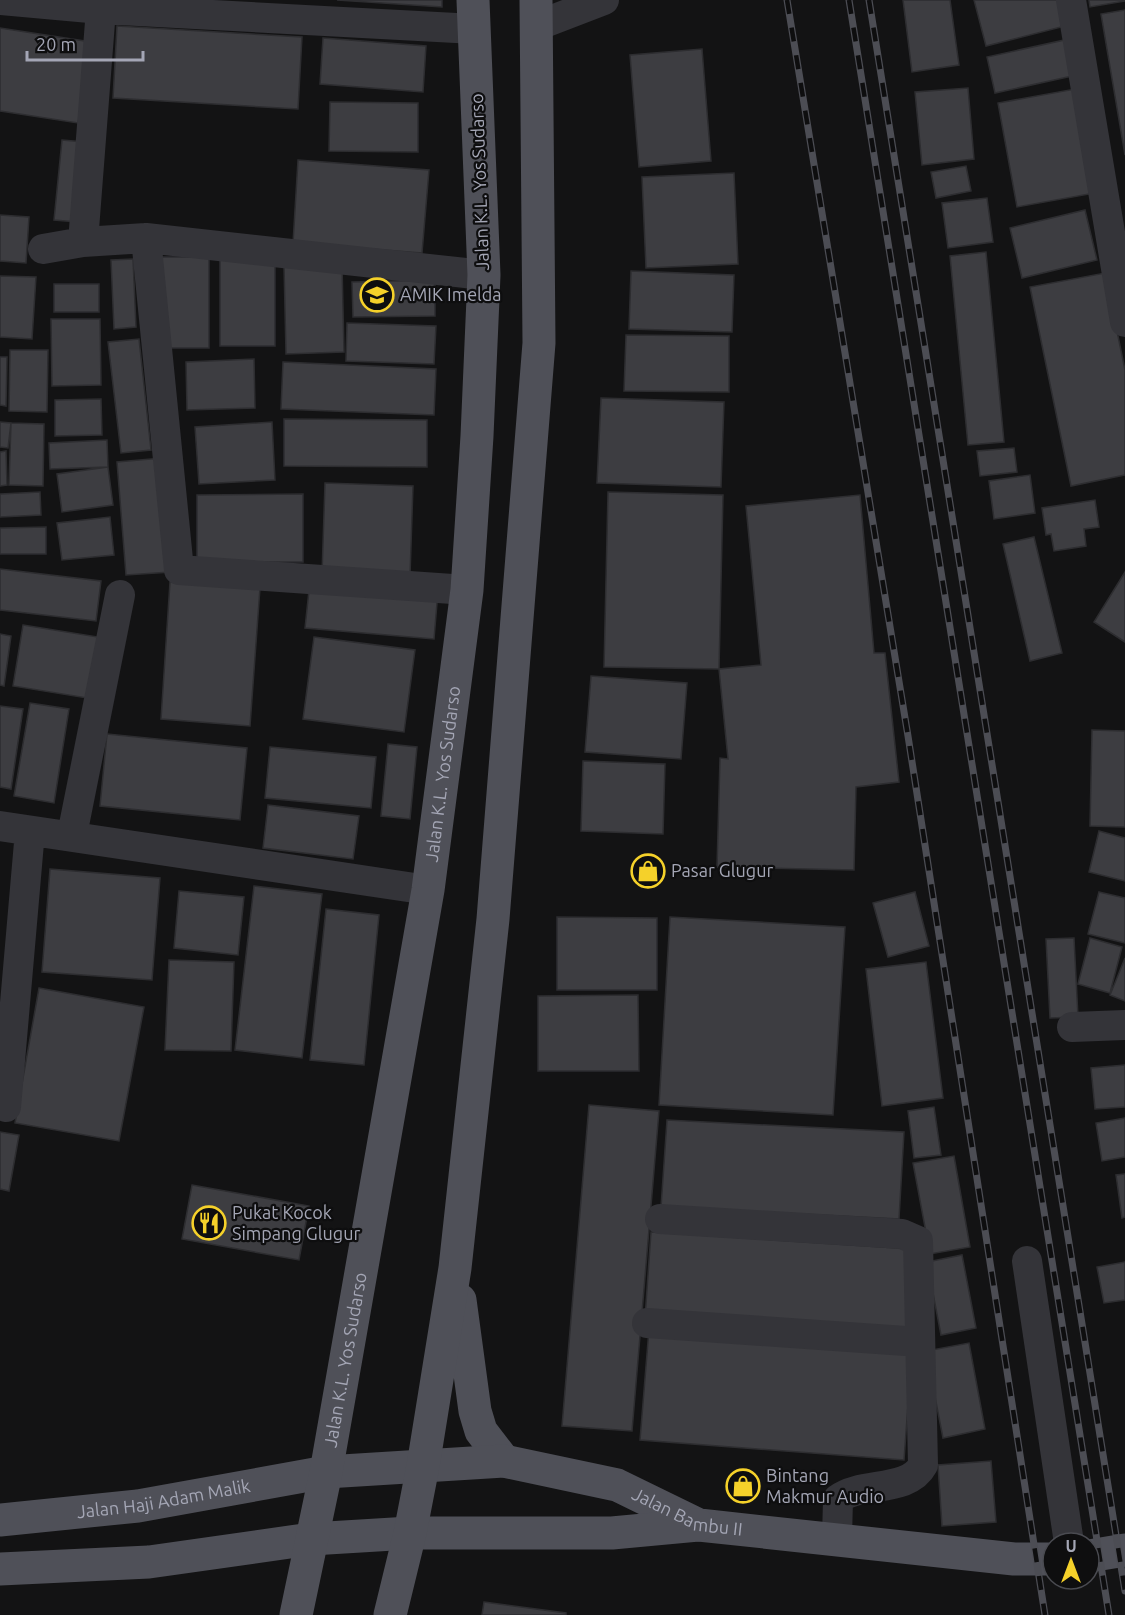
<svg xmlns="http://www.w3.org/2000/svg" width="1125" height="1615" font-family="Ubuntu,sans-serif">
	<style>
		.building { fill: #3d3d41; stroke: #2d2d30; stroke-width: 1.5 }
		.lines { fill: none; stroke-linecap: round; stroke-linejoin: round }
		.street { stroke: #343439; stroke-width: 30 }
		.primary { stroke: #4f5058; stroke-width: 33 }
		.rail-casing { stroke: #4c4d54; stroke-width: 7 }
		.rail { stroke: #0e0e0f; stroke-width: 4.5; stroke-dasharray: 14; stroke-linecap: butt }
		.labels { text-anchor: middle; stroke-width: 4.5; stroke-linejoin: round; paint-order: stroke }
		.street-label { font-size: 18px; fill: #a4a6b5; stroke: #0e0e0f }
		.poi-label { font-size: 18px; fill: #a4a6b5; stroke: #0e0e0f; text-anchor: start }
	</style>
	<rect width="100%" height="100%" fill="#131314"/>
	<!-- building -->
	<path class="building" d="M 337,0 L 442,0 L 442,7 Z
		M 903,0 L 950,0 L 959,65 L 912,72 Z
		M 974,0 L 1063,0 L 1069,25 L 986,46 Z
		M 1089,0 L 1125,0 L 1125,1 L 1090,7 Z
		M 1125,10 L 1125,155 L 1101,14 Z
		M 117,26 L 302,37 L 298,109 L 113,98 Z
		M 0,28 L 91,42 L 78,123 L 0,111 Z
		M 323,38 L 426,46 L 423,92 L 320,84 Z
		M 1069,39 L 1077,75 L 995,93 L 987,57 Z
		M 702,49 L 711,161 L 639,167 L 630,55 Z
		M 968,88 L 974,159 L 922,165 L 915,92 Z
		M 1075,89 L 1095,193 L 1017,207 L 998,103 Z
		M 330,102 L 418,103 L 418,152 L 329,151 Z
		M 62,140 L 85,142 L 77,222 L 54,220 Z
		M 298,160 L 429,170 L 422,253 L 293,243 Z
		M 966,166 L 971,191 L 936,198 L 931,172 Z
		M 734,173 L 738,264 L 646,268 L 642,177 Z
		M 987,198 L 993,242 L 948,248 L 942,203 Z
		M 1085,210 L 1097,260 L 1022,278 L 1010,228 Z
		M 0,215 L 29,217 L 26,263 L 0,261 Z
		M 986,252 L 1004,442 L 968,445 L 950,256 Z
		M 220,255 L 275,255 L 275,346 L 220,346 Z
		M 156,257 L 209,257 L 209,348 L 156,348 Z
		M 133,259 L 136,327 L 114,329 L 111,260 Z
		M 342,264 L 344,352 L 286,354 L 284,266 Z
		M 631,271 L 734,275 L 732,332 L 629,329 Z
		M 1105,273 L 1125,370 L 1125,475 L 1071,486 L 1030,287 Z
		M 0,276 L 36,277 L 32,339 L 0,337 Z
		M 435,280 L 435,316 L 353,317 L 352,282 Z
		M 54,284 L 99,284 L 99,312 L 54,312 Z
		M 51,319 L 100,319 L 101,385 L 52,386 Z
		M 347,323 L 436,326 L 434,364 L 346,361 Z
		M 626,335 L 729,336 L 729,392 L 624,391 Z
		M 139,339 L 151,450 L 121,453 L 108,342 Z
		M 10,350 L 48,350 L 47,412 L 9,411 Z
		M 0,357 L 7,357 L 6,406 L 0,405 Z
		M 254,359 L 255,408 L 187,410 L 186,362 Z
		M 283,362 L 436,369 L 434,415 L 281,409 Z
		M 601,398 L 724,402 L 721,487 L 597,483 Z
		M 101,399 L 102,435 L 55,436 L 55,400 Z
		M 284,419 L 427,420 L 427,467 L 284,466 Z
		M 0,422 L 11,423 L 8,448 L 0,447 Z
		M 272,422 L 275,480 L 199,484 L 195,427 Z
		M 11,423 L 44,424 L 43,486 L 9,485 Z
		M 107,440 L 108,467 L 50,469 L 49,443 Z
		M 1014,448 L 1017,472 L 980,476 L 977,451 Z
		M 6,451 L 7,485 L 0,486 L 0,452 Z
		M 162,458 L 171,572 L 126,575 L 117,462 Z
		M 108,467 L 113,505 L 62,512 L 57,474 Z
		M 1030,475 L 1035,513 L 994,519 L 989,481 Z
		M 325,483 L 413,486 L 410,576 L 322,574 Z
		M 40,492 L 41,515 L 0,517 L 0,494 Z
		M 608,492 L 723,495 L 719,669 L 604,667 Z
		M 303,494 L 303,562 L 197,562 L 197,495 Z
		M 860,495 L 874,653 L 885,653 L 899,782 L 856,787 L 854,870 L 717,867 L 720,758 L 728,759 L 719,669 L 761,665 L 746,506 Z
		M 1095,500 L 1099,527 L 1084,529 L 1086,546 L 1054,551 L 1051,534 L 1046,535 L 1042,508 Z
		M 110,517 L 114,555 L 62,560 L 57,523 Z
		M 46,527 L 46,554 L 0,554 L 0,528 Z
		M 1034,537 L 1062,653 L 1030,661 L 1003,544 Z
		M 0,569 L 101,581 L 96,621 L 0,610 Z
		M 1125,572 L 1125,642 L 1094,622 Z
		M 310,581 L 438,591 L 434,639 L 305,628 Z
		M 170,582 L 260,588 L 250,726 L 161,719 Z
		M 23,625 L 98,637 L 87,698 L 13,686 Z
		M 0,634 L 11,636 L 4,686 L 0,685 Z
		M 314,637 L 415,650 L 404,732 L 303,719 Z
		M 591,676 L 687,683 L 681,759 L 585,752 Z
		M 30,703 L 69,709 L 54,803 L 14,796 Z
		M 0,706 L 23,709 L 11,789 L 0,787 Z
		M 1092,730 L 1125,731 L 1125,827 L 1090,826 Z
		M 107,734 L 247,748 L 240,820 L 100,806 Z
		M 388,744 L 417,747 L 410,819 L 381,816 Z
		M 270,747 L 376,757 L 371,808 L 265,798 Z
		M 583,761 L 665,764 L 663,834 L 581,831 Z
		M 268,805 L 359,816 L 353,859 L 263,848 Z
		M 1099,831 L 1125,838 L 1125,881 L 1089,872 Z
		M 50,869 L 160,878 L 152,980 L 42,972 Z
		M 254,886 L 322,894 L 302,1058 L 235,1050 Z
		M 179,891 L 244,897 L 238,955 L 174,948 Z
		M 915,892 L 929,946 L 888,957 L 873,903 Z
		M 1099,892 L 1125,898 L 1125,943 L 1088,934 Z
		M 326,909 L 379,915 L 364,1065 L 310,1060 Z
		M 557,917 L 657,918 L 657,990 L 557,990 Z
		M 670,917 L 845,927 L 833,1115 L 659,1105 Z
		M 1074,938 L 1078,1017 L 1050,1018 L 1046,939 Z
		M 1090,938 L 1122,947 L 1110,993 L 1078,984 Z
		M 1125,958 L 1125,1001 L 1110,995 Z
		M 169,960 L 234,962 L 231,1051 L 165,1050 Z
		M 926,962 L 943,1098 L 882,1106 L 866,969 Z
		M 39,988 L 144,1007 L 119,1141 L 15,1123 Z
		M 638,995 L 639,1071 L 538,1071 L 538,996 Z
		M 1125,1065 L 1125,1107 L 1095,1109 L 1091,1068 Z
		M 589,1105 L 659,1111 L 632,1431 L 562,1426 Z
		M 934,1107 L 941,1155 L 914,1158 L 908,1111 Z
		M 1125,1118 L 1125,1157 L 1102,1161 L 1096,1123 Z
		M 667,1120 L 904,1132 L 899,1219 L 661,1207 Z
		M 0,1132 L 19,1135 L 9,1191 L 0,1189 Z
		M 954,1156 L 970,1247 L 930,1254 L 913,1163 Z
		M 1125,1174 L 1125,1217 L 1122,1218 L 1116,1175 Z
		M 192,1185 L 309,1206 L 299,1260 L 182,1239 Z
		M 651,1232 L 912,1249 L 907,1335 L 645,1318 Z
		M 962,1255 L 976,1328 L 941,1335 L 927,1262 Z
		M 1125,1262 L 1125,1300 L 1104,1303 L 1097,1267 Z
		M 649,1329 L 912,1350 L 904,1460 L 640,1440 Z
		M 969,1343 L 985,1429 L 943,1438 L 926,1351 Z
		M 991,1461 L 996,1522 L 942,1526 L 938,1465 Z
		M 484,1602 L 566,1613 L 566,1615 L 482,1615 Z"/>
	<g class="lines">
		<!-- street -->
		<path class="street" d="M 0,0 L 101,9 L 475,29
			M 1071,0 L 1125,322
			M 539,25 L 604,0
			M 146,238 L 179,570 L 467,590
			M 83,242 L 101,9
			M 43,249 L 83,242 L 146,238 L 484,275
			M 0,826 L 428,890
			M 72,835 L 120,595
			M 1072,1027 L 1125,1025
			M 6,1107 L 30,831
			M 660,1219 L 902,1234 L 918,1241 L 923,1465 C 908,1493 862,1481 838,1499 L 837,1539
			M 1027,1261 L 1069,1543
			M 647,1323 L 920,1342"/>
		<!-- primary -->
		<g class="primary">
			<path d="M 460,1300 L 475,1411 L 481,1431 L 504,1461"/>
			<path id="s1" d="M 0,1520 L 138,1506 L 326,1472 L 504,1461 L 617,1485 L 699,1525 L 1014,1559 L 1053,1559"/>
			<path d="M 1089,1556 L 1125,1550"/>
			<path d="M 0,1569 L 149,1562 L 311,1539 L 410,1533 L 612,1533 L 698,1525"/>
			<path id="s2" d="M 296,1615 L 326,1472 L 428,890 L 467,590 L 477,436 L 484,275 L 473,0"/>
			<path d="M 390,1615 L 410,1533 L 423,1466 L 455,1268 L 493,919 L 539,343 L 536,0"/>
		</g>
		<!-- rail casing -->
		<g class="rail-casing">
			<path id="rail" d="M 787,0 L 908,736 L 1045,1615
				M 849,0 L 1109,1615
				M 869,0 L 1125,1591"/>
		</g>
		<!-- rail -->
		<use href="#rail" class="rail"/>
	</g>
	<!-- icons -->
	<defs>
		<g id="university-ring" transform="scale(1.725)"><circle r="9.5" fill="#0e0e0f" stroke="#f5d12a" stroke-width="1.5"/><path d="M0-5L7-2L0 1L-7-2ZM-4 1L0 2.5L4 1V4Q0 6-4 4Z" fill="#f5d12a"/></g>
		<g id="shop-ring" transform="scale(1.725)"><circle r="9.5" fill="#0e0e0f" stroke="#f5d12a" stroke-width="1.5"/><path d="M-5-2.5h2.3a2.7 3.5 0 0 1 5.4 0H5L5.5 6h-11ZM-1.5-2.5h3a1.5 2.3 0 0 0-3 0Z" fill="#f5d12a"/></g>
		<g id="restaurant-ring" transform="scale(1.725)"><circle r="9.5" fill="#0e0e0f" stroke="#f5d12a" stroke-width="1.5"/><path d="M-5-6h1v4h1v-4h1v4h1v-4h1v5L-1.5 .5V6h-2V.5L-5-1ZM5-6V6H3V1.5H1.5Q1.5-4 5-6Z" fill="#f5d12a"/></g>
	</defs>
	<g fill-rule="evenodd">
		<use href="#university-ring" x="377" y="295"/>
		<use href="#shop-ring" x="648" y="871"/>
		<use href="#restaurant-ring" x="209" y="1223"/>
		<use href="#shop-ring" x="743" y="1486"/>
	</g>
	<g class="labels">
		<!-- street labels -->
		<g class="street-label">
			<text transform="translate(480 182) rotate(-92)" y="6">Jalan K.L. Yos Sudarso</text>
			<text dy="6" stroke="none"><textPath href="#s2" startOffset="854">Jalan K.L. Yos Sudarso</textPath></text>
			<text dy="6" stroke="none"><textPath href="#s2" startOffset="260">Jalan K.L. Yos Sudarso</textPath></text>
			<text dy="6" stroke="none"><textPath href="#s1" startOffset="165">Jalan Haji Adam Malik</textPath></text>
			<text dy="6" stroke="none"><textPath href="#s1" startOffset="700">Jalan Bambu II</textPath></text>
		</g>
		<!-- poi labels -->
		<g class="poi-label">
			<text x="400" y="301">AMIK Imelda</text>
			<text x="671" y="877">Pasar Glugur</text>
			<text x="232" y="1219">Pukat Kocok<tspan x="232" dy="21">Simpang Glugur</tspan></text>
			<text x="766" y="1482">Bintang<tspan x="766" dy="21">Makmur Audio</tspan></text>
		</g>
	</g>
	<!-- north arrow -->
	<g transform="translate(1071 1561)"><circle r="28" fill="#0e0e0f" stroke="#4a4b51" stroke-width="1.5"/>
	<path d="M0-4.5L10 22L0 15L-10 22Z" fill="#f5d12a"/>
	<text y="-9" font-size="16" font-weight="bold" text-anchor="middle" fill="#a4a6b5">U</text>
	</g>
	<!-- scale -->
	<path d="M27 51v9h116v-9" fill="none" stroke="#a4a6b5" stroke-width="3"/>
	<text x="36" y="51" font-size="18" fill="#a4a6b5" stroke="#0e0e0f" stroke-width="4.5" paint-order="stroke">20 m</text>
</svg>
